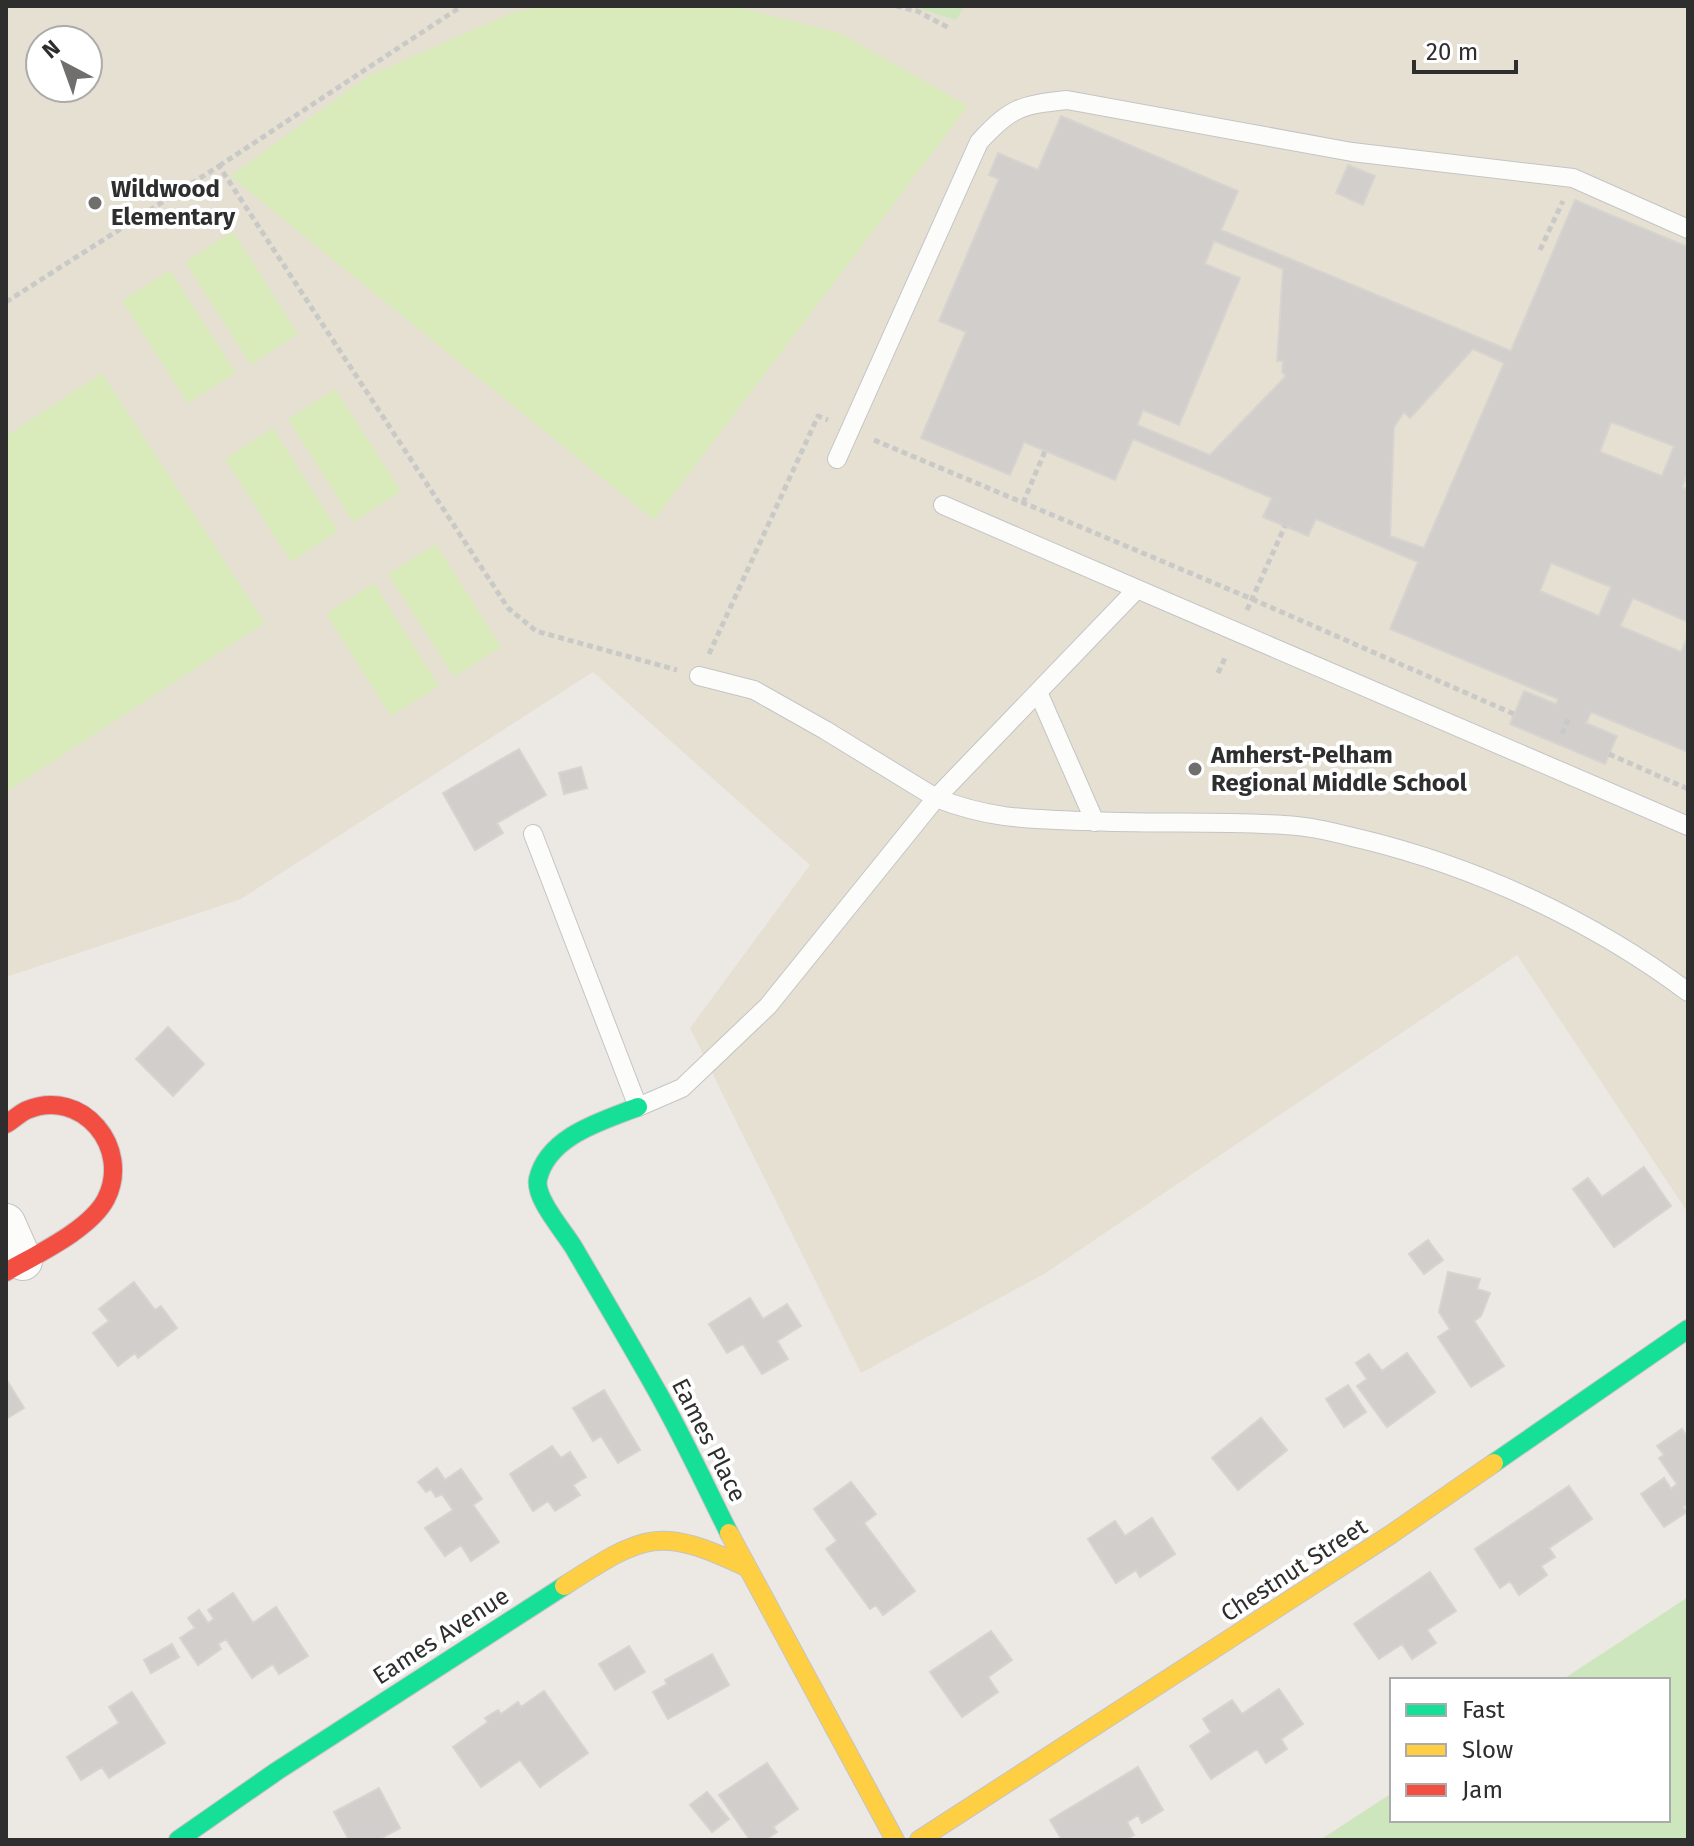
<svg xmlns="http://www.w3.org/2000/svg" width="1694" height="1846" font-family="'Fira Sans',sans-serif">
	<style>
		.education { fill: #e6e0d3; fill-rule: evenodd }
		.green { fill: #cee6be }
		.pitch { fill: #d9eabb }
		.building { fill: #d1cecb; stroke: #d7d4d0; stroke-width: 2; fill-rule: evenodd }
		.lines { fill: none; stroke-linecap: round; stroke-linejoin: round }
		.lane-casing { stroke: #c5c4c5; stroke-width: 20 }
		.street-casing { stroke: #c5c4c5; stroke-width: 40 }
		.fast-casing { stroke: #c5c4c5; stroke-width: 20 }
		.slow-casing { stroke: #c5c4c5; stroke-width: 20 }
		.jam-casing { stroke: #c5c4c5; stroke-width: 20 }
		.path { stroke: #c9c9c8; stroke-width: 5; stroke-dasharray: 6 4; stroke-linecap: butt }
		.lane { stroke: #fcfcfb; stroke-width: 18 }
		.street { stroke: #fcfcfb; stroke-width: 38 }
		.fast { stroke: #16e098; stroke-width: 18 }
		.slow { stroke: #ffcf43; stroke-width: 18 }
		.jam { stroke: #f24e42; stroke-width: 18 }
		.poi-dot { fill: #706f6e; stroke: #fff; stroke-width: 3 }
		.labels { text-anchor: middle; stroke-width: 8; stroke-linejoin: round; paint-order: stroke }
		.poi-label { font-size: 24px; font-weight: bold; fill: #2e2e2e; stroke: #fff; text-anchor: start }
		.street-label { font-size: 24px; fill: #2e2e2e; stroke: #fff }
	</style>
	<rect width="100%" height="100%" fill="#ece8e4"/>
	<!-- education -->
	<path class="education" d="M 6,6 L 1688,6 L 1688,1213 L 1517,955 L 1044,1274 L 861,1373 L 690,1028 L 810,865 L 593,672 L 241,899 L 6,977 ZM 40,40 L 88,40 L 88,88 L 40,88 Z"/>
	<!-- green -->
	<path class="green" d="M 911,6 L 965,6 L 956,20 Z
		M 1688,1597 L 1688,1840 L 1320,1840 L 1392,1793 L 1392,1820 L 1668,1820 L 1668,1680 L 1562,1680 Z"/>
	<!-- pitch -->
	<path class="pitch" d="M 548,6 L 733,6 L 840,33 L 968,106 L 654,520 L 230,176 L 368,76 L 514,12 Z
		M 233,231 L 298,334 L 251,365 L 185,262 Z
		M 170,270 L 236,373 L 188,403 L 122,301 Z
		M 102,373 L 265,623 L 6,792 L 6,436 Z
		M 335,389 L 401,491 L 353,522 L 288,419 Z
		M 273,428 L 338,531 L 291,562 L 225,459 Z
		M 436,544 L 501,647 L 454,677 L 388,574 Z
		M 374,583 L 439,686 L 391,716 L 326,614 Z"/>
	<!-- building -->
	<path class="building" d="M 1061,116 L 1238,191 L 1221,230 L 1511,351 L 1575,200 L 1688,247 L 1688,473 L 1682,487 L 1688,490 L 1688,622 L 1633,598 L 1620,626 L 1681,652 L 1688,636 L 1688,752 L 1591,712 L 1586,723 L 1617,736 L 1605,764 L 1510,724 L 1524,691 L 1556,704 L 1558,699 L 1390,629 L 1418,562 L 1316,519 L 1308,536 L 1263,517 L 1272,498 L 1133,439 L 1115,480 L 1024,442 L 1010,475 L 921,438 L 966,332 L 939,321 L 999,179 L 989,175 L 998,153 L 1038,170 ZM 1214,241 L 1283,269 L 1277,361 L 1283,361 L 1282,372 L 1286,376 L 1210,455 L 1137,425 L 1143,410 L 1179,425 L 1240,278 L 1205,264 ZM 1473,349 L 1504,363 L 1424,548 L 1390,536 L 1394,427 L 1404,412 L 1410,418 ZM 1611,422 L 1674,446 L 1662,476 L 1600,452 ZM 1551,563 L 1611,587 L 1599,616 L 1540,591 Z
		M 1348,165 L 1375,176 L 1363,205 L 1336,193 Z
		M 519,749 L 546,795 L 497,823 L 503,833 L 475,850 L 443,793 Z
		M 581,767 L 587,788 L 564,794 L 559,773 Z
		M 168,1027 L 204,1064 L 173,1096 L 136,1059 Z
		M 1644,1167 L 1671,1206 L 1614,1247 L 1573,1189 L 1588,1178 L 1602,1197 Z
		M 1428,1240 L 1443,1260 L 1424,1274 L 1409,1254 Z
		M 1448,1272 L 1480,1279 L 1477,1289 L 1490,1293 L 1481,1316 L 1474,1321 L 1504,1366 L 1471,1387 L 1438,1337 L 1450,1329 L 1439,1312 Z
		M 134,1282 L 155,1310 L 161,1306 L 177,1328 L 138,1358 L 135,1353 L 118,1366 L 93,1333 L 109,1321 L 99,1309 Z
		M 750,1298 L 763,1319 L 787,1304 L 801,1326 L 777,1341 L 788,1359 L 762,1374 L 743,1344 L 727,1353 L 709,1324 Z
		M 1407,1353 L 1435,1392 L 1387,1427 L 1357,1386 L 1367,1379 L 1356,1363 L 1369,1354 L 1382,1371 Z
		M 6,1379 L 24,1408 L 6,1419 Z
		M 1348,1385 L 1366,1412 L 1344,1427 L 1326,1399 Z
		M 604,1390 L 640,1450 L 618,1463 L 601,1436 L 593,1441 L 573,1408 Z
		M 1261,1418 L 1287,1450 L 1238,1490 L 1212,1458 Z
		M 1682,1429 L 1688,1438 L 1688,1504 L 1683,1507 L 1687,1512 L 1664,1527 L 1641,1494 L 1664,1478 L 1671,1489 L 1677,1484 L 1659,1458 L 1664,1455 L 1657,1446 Z
		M 552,1446 L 561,1458 L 570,1452 L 586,1477 L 573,1485 L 580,1495 L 555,1511 L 548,1501 L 533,1511 L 510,1474 Z
		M 437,1468 L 445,1480 L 461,1469 L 482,1499 L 473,1505 L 499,1542 L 471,1561 L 461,1545 L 445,1556 L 425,1528 L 453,1510 L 442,1494 L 436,1497 L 431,1489 L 426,1492 L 418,1482 Z
		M 851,1482 L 876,1514 L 864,1523 L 915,1591 L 883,1615 L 876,1605 L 870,1609 L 826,1549 L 837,1541 L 814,1509 Z
		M 1569,1486 L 1592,1519 L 1549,1548 L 1555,1557 L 1541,1566 L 1547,1575 L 1519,1595 L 1510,1581 L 1500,1588 L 1475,1549 Z
		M 1152,1518 L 1175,1554 L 1140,1577 L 1136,1570 L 1116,1583 L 1088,1539 L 1115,1521 L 1125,1536 Z
		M 1430,1572 L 1456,1611 L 1427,1630 L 1436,1643 L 1412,1659 L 1402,1644 L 1379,1659 L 1354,1624 Z
		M 233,1593 L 253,1623 L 276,1607 L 308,1656 L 279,1674 L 273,1664 L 252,1678 L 226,1639 L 218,1644 L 221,1649 L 198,1665 L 180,1638 L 195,1628 L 188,1618 L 199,1610 L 208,1623 L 214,1619 L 208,1610 Z
		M 991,1631 L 1012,1660 L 988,1677 L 998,1692 L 962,1717 L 930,1672 Z
		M 172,1644 L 179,1657 L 151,1673 L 144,1660 Z
		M 629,1646 L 645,1672 L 615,1690 L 599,1664 Z
		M 712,1654 L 729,1685 L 668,1719 L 653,1692 L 667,1684 L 665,1680 Z
		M 1279,1689 L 1303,1724 L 1281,1739 L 1287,1749 L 1266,1763 L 1257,1749 L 1211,1779 L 1190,1746 L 1211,1732 L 1203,1719 L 1232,1700 L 1242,1714 Z
		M 544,1691 L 588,1753 L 540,1787 L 520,1760 L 481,1787 L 453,1747 L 488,1722 L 485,1718 L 498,1710 L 501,1714 L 518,1702 L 521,1707 Z
		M 132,1692 L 165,1743 L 109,1778 L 102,1767 L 81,1780 L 67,1757 L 119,1723 L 109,1707 Z
		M 767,1763 L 798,1809 L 773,1827 L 777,1832 L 765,1840 L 750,1840 L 719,1795 Z
		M 1138,1767 L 1163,1810 L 1142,1823 L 1138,1815 L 1127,1822 L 1134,1835 L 1125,1840 L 1062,1840 L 1050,1820 Z
		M 379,1788 L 400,1828 L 378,1840 L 349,1840 L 334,1812 Z
		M 707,1792 L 729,1819 L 712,1832 L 690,1805 Z"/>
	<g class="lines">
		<!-- lane casing -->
		<g class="lane-casing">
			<path id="lane" d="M 837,459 L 979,142 C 1011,107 1021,105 1067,100 L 1352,152 L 1573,178 L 1688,229
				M 943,505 L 1137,589
				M 699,676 L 754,690 L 825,730 L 936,798 L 1137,589 L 1688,826
				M 1038,692 L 1095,822
				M 533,834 L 638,1107 L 682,1088 L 768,1006 L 936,798 C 990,819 1027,819 1084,821 C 1151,824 1218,821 1284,825 C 1310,826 1336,833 1361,839 C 1477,867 1593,921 1688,992"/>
		</g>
		<!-- street casing -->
		<g class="street-casing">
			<path id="street" d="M 6,1223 L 23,1261"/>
		</g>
		<!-- fast casing -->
		<g class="fast-casing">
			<path id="fast" d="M 638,1107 C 602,1121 548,1136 538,1179 C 534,1198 564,1231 574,1248 C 602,1296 630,1343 657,1391 C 683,1437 705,1485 729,1533
				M 1494,1463 L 1688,1329
				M 178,1840 L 277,1771 L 564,1586"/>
		</g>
		<!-- slow casing -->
		<g class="slow-casing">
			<path id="slow" d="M 729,1533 L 895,1840
				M 564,1586 C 645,1534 658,1525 748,1568
				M 919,1840 L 1390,1535 L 1494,1463"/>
		</g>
		<!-- jam casing -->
		<g class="jam-casing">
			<path id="jam" d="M 6,1124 C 13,1120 20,1113 27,1110 C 82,1087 132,1148 106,1199 C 90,1230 35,1255 6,1272"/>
		</g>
		<!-- path -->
		<path class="path" d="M 896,6 L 917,11 L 949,28
			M 219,166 L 462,6
			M 1540,250 L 1563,201
			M 6,302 L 219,166 L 508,608 L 536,631 L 677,670
			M 874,440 L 1252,599 L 1514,714
			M 1023,503 L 1045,451
			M 1247,610 L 1285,526
			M 709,654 L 818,416 L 828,420
			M 1218,673 L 1226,656
			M 1562,734 L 1569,717
			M 1609,754 L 1688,789"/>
		<!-- lane -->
		<use href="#lane" class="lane"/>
		<!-- street -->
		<use href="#street" class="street"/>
		<!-- fast -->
		<use href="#fast" class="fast"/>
		<!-- slow -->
		<use href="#slow" class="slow"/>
		<!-- jam -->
		<use href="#jam" class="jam"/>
	</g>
	<!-- markers -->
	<g class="poi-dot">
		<circle cx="95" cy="203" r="8"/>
		<circle cx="1195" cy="769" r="8"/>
	</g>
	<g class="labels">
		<!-- poi labels -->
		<g class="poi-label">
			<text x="111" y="197">Wildwood<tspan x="111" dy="28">Elementary</tspan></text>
			<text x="1211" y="763">Amherst-Pelham<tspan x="1211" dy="28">Regional Middle School</tspan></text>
		</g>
		<!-- street labels -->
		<g class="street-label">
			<text transform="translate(709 1440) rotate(63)" y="8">Eames Place</text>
			<text transform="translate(1294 1570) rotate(-33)" y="8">Chestnut Street</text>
			<text transform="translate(441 1636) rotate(-33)" y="8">Eames Avenue</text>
		</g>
	</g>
	<!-- border -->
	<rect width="1694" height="1846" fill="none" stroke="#2e2e2e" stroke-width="16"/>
	<!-- legend -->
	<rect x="1390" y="1678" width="280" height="144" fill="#ffffff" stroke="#ababab" stroke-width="2"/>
	<rect x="1406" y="1704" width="40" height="12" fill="#16e098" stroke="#ababab" stroke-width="2"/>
	<text x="1462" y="1718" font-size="24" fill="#2e2e2e">Fast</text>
	<rect x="1406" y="1744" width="40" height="12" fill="#ffcf43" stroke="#ababab" stroke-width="2"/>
	<text x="1462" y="1758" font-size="24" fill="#2e2e2e">Slow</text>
	<rect x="1406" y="1784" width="40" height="12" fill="#f24e42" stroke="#ababab" stroke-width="2"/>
	<text x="1462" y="1798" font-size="24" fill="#2e2e2e">Jam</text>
	<!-- north arrow -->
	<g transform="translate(64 64) rotate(319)"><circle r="38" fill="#ffffff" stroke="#ababab" stroke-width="2"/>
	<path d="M0-6L14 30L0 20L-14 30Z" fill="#706f6e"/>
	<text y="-12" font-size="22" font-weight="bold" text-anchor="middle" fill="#2e2e2e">N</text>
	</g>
	<!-- scale -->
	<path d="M1414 60v12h102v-12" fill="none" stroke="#2e2e2e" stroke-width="4"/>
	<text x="1426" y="60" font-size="24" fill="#2e2e2e" stroke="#ffffff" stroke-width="6" paint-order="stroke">20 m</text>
</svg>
